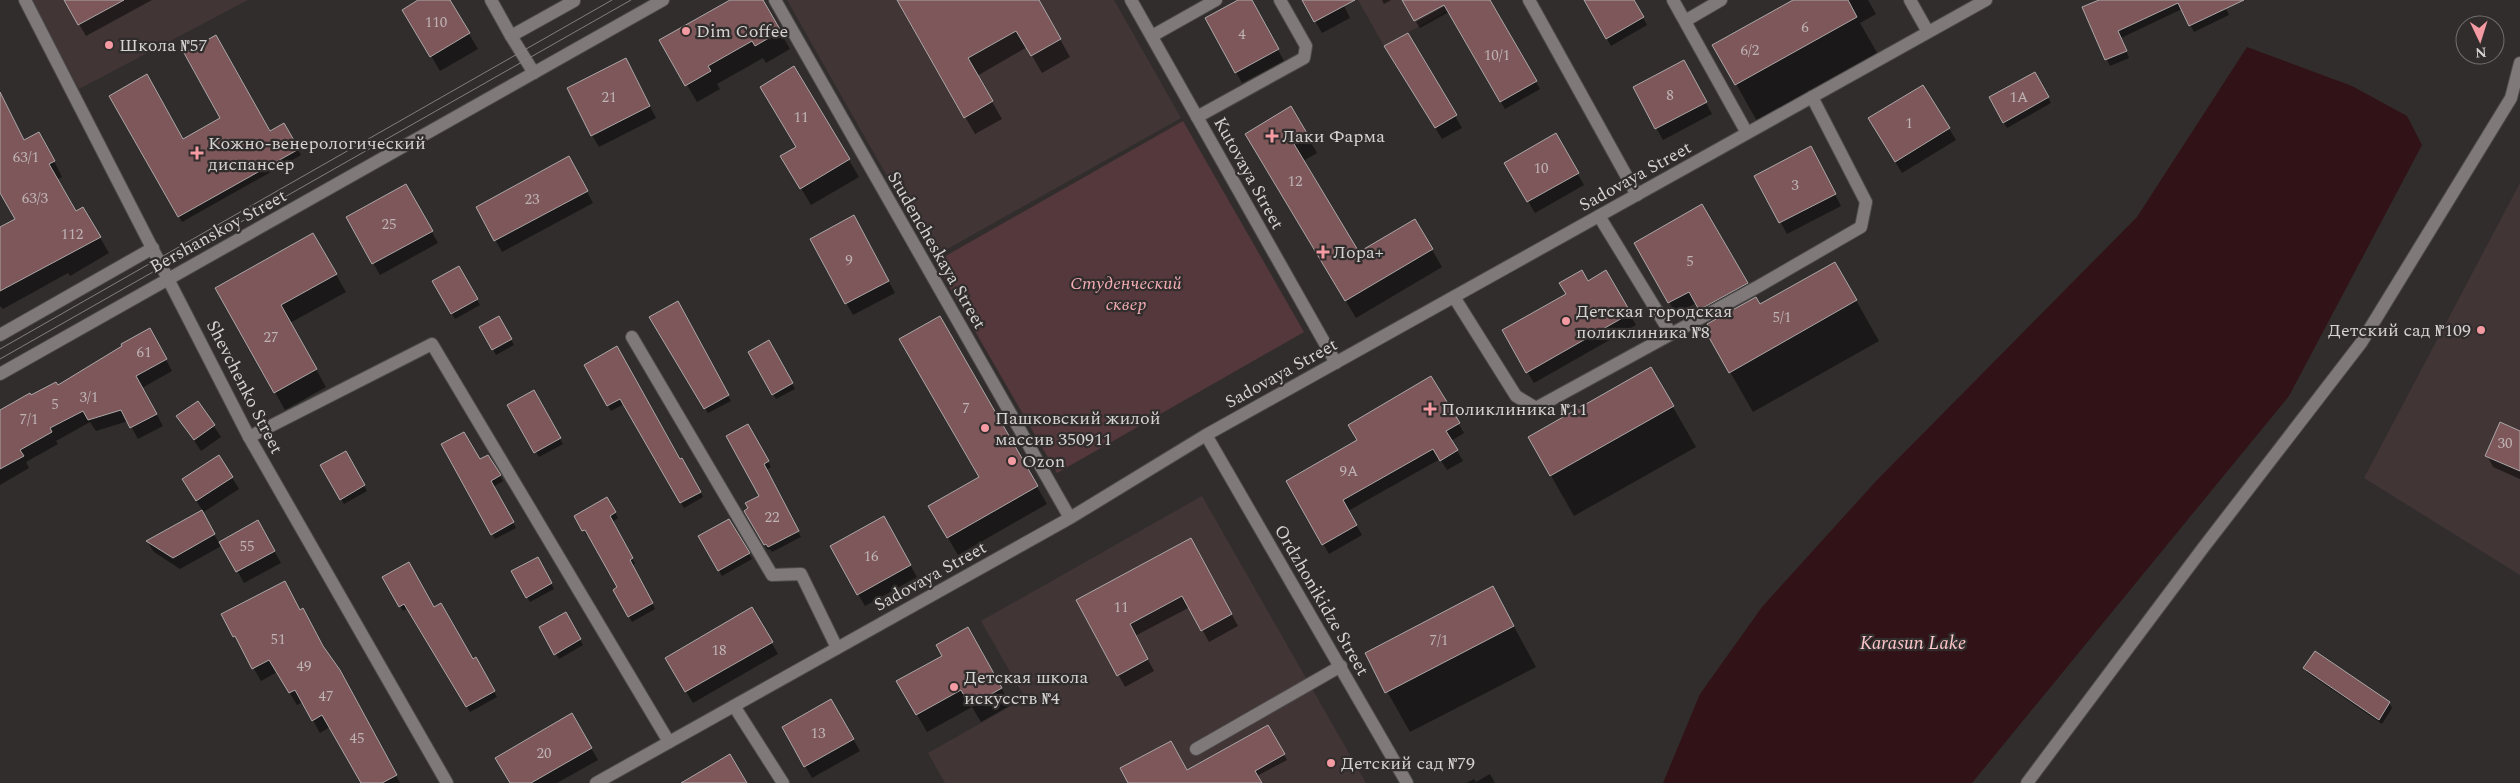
<svg xmlns="http://www.w3.org/2000/svg" width="2520" height="783" font-family="Spectral,serif">
	<style>
		.built { fill: #413536 }
		.green { fill: #55383b }
		.water { fill: #311216 }
		.shadow { fill: #0007 }
		.building { fill: #7d575a; stroke: #aca7a7 }
		.lines { fill: none; stroke-linecap: round; stroke-linejoin: round }
		.lane-casing { stroke: #4e4b4b; stroke-width: 14 }
		.street-casing { stroke: #4e4b4b; stroke-width: 14 }
		.lane { stroke: #7f797a; stroke-width: 12 }
		.street { stroke: #7f797a; stroke-width: 12 }
		.tram { stroke: #837f7f; stroke-width: 1 }
		.poi-dot { fill: #f49aa2; stroke: #322d2d; stroke-width: 2 }
		.labels { text-anchor: middle; stroke-width: 4.5; stroke-linejoin: round; paint-order: stroke }
		.number-label { font-size: 15px; fill: #bfb3b4 }
		.poi-label { font-size: 18px; fill: #d5d2d2; stroke: #322d2d; text-anchor: start }
		.street-label { font-size: 18px; fill: #d5d2d2; stroke: #322d2d }
		.park-label { font-size: 18px; font-style: italic; fill: #f3aeb4; stroke: #322d2d }
		.water-label { font-size: 19px; font-style: italic; fill: #ffc7ca; stroke: #322d2d }
	</style>
	<rect width="100%" height="100%" fill="#322d2d"/>
	<!-- built -->
	<path class="built" d="M 31,0 L 248,0 L 79,89 Z
		M 787,0 L 1114,0 L 1181,118 L 933,257 Z
		M 1358,0 L 1466,0 L 1384,46 Z
		M 2520,183 L 2520,575 L 2364,478 Z
		M 1202,496 L 1366,783 L 945,783 L 928,753 L 1025,698 L 981,621 Z"/>
	<!-- green -->
	<path class="green" d="M 1183,121 L 1304,332 L 1057,473 L 935,262 Z"/>
	<!-- water -->
	<path class="water" d="M 2247,47 L 2352,86 L 2407,116 L 2422,145 L 2289,396 L 1972,783 L 1663,783 L 1700,694 L 1762,607 L 1877,480 L 2137,217 Z"/>
	<!-- shadow -->
	<path class="shadow" d="M 65,0 L 152,0 L 86,36 Z
		M 417,0 L 449,0 L 478,49 L 440,71 L 404,10 L 418,2 Z
		M 733,0 L 762,0 L 790,49 L 766,63 L 763,58 L 717,84 L 720,89 L 697,102 L 661,41 Z
		M 898,0 L 1038,0 L 1070,57 L 1042,73 L 1027,47 L 977,76 L 1002,119 L 975,134 Z
		M 1241,0 L 1251,0 L 1284,61 L 1242,83 L 1207,19 Z
		M 1303,0 L 1341,0 L 1350,18 L 1322,33 Z
		M 1382,0 L 1391,0 L 1384,4 Z
		M 1404,0 L 1489,0 L 1540,89 L 1505,109 L 1449,12 L 1420,28 L 1416,22 L 1450,3 Z
		M 1585,0 L 1633,0 L 1647,25 L 1611,46 Z
		M 1796,0 L 1868,0 L 1876,14 L 1860,23 L 1883,63 L 1762,130 L 1736,84 Z
		M 2102,0 L 2222,0 L 2229,15 L 2194,32 L 2182,9 L 2121,38 L 2129,58 L 2110,66 L 2084,8 Z
		M 1408,34 L 1462,128 L 1442,139 L 1392,58 Z
		M 794,68 L 859,177 L 811,205 L 782,156 L 797,147 Z
		M 632,72 L 656,118 L 599,147 L 592,135 Z
		M 1690,73 L 1712,114 L 1663,140 L 1634,88 Z
		M 2034,73 L 2051,103 L 2007,128 L 1990,98 Z
		M 1923,86 L 1956,140 L 1902,173 L 1876,130 Z
		M 0,95 L 24,141 L 48,149 L 62,177 L 56,180 L 75,213 L 83,209 L 109,253 L 70,276 L 68,273 L 3,309 L 0,306 L 0,229 L 16,220 L 0,190 Z
		M 111,96 L 183,140 L 269,133 L 284,125 L 301,155 L 182,222 Z
		M 1291,108 L 1317,153 L 1303,161 L 1359,254 L 1415,221 L 1442,267 L 1356,318 L 1257,152 Z
		M 1555,135 L 1584,185 L 1535,213 L 1506,163 Z
		M 1817,160 L 1841,206 L 1787,234 L 1756,177 Z
		M 575,169 L 593,203 L 502,252 L 478,208 Z
		M 406,185 L 438,243 L 380,275 L 348,218 Z
		M 1702,205 L 1753,295 L 1707,320 L 1696,303 L 1676,314 L 1636,243 Z
		M 860,229 L 895,293 L 853,315 L 811,240 Z
		M 313,234 L 346,292 L 290,323 L 326,387 L 285,410 L 217,288 Z
		M 1835,263 L 1879,341 L 1753,412 L 1709,335 Z
		M 458,268 L 480,305 L 455,319 L 434,282 Z
		M 1606,272 L 1636,325 L 1534,383 L 1503,331 Z
		M 677,303 L 731,401 L 708,413 L 651,318 Z
		M 498,317 L 514,345 L 496,355 L 480,327 Z
		M 939,318 L 1047,504 L 958,555 L 930,507 L 981,477 Z
		M 156,341 L 172,371 L 142,388 L 163,426 L 138,439 L 128,421 L 96,431 L 90,422 L 56,441 L 58,444 L 26,462 L 29,468 L 0,485 L 0,414 L 31,397 Z
		M 768,342 L 795,389 L 776,399 L 749,353 Z
		M 617,348 L 703,497 L 684,508 L 624,404 L 611,411 L 585,365 Z
		M 1651,369 L 1696,447 L 1574,516 L 1529,437 Z
		M 1431,377 L 1464,433 L 1451,441 L 1463,461 L 1447,470 L 1440,459 L 1348,511 L 1362,535 L 1329,554 L 1288,481 L 1359,441 Z
		M 534,392 L 563,444 L 539,457 L 509,405 Z
		M 198,402 L 221,437 L 201,451 L 178,416 Z
		M 748,426 L 771,467 L 766,470 L 801,537 L 772,552 L 770,549 L 768,550 L 745,511 L 761,497 Z
		M 2520,433 L 2520,479 L 2493,467 L 2487,455 Z
		M 443,445 L 479,461 L 488,456 L 503,481 L 493,487 L 516,528 L 495,539 Z
		M 345,453 L 367,491 L 344,504 L 322,465 Z
		M 219,457 L 239,489 L 202,513 L 219,543 L 258,522 L 281,563 L 244,583 L 223,545 L 180,569 L 154,552 L 147,541 L 203,511 L 190,491 Z
		M 607,499 L 618,518 L 612,522 L 635,564 L 632,566 L 655,609 L 632,622 L 614,590 L 619,588 L 589,535 L 587,536 L 576,517 Z
		M 883,518 L 917,577 L 865,606 L 831,547 Z
		M 729,520 L 752,559 L 722,576 L 700,537 Z
		M 1197,551 L 1238,626 L 1209,642 L 1190,607 L 1135,636 L 1154,671 L 1125,687 L 1078,600 Z
		M 537,558 L 554,589 L 530,602 L 513,572 Z
		M 384,577 L 434,608 L 472,660 L 475,659 L 497,697 L 470,712 L 409,608 L 403,611 Z
		M 1493,588 L 1536,667 L 1410,732 L 1366,654 Z
		M 752,609 L 778,654 L 693,703 L 666,658 Z
		M 300,611 L 347,684 L 400,783 L 362,783 L 330,727 L 320,733 L 303,702 L 297,705 L 277,672 L 261,681 L 223,614 Z
		M 565,614 L 583,645 L 559,659 L 541,628 Z
		M 967,628 L 1011,705 L 981,722 L 972,707 L 927,732 L 898,682 L 944,656 Z
		M 2304,668 L 2389,702 L 2392,708 L 2382,724 L 2308,673 Z
		M 831,701 L 860,751 L 812,778 L 783,728 Z
		M 572,715 L 598,760 L 557,783 L 511,783 Z
		M 1268,726 L 1287,760 L 1257,776 L 1260,783 L 1130,783 L 1186,771 Z
		M 1490,774 L 1495,783 L 1466,783 L 1474,779 L 1476,782 Z"/>
	<!-- building -->
	<path class="building" d="M 64,0 L 124,0 L 78,25 Z
		M 418,0 L 450,0 L 470,33 L 430,57 L 402,10 Z
		M 730,0 L 763,0 L 781,31 L 755,46 L 752,41 L 708,66 L 711,71 L 685,86 L 659,40 Z
		M 897,0 L 1039,0 L 1061,39 L 1031,56 L 1016,31 L 968,58 L 993,101 L 964,118 Z
		M 1238,0 L 1252,0 L 1279,49 L 1235,73 L 1205,18 Z
		M 1302,0 L 1355,0 L 1314,22 Z
		M 1402,0 L 1490,0 L 1537,81 L 1500,102 L 1444,5 L 1414,21 Z
		M 1584,0 L 1634,0 L 1644,17 L 1606,39 Z
		M 1793,0 L 1848,0 L 1857,17 L 1735,85 L 1712,45 Z
		M 2099,0 L 2244,0 L 2189,26 L 2178,3 L 2118,31 L 2127,51 L 2105,60 L 2082,7 Z
		M 1408,33 L 1457,115 L 1435,128 L 1384,46 Z
		M 216,35 L 270,131 L 284,123 L 299,149 L 178,217 L 109,96 L 147,74 L 183,139 L 220,118 L 184,53 Z
		M 626,58 L 650,106 L 591,136 L 567,88 Z
		M 1684,60 L 1707,102 L 1655,129 L 1633,87 Z
		M 794,66 L 850,159 L 800,189 L 780,156 L 796,147 L 760,87 Z
		M 2035,72 L 2049,97 L 2003,123 L 1989,97 Z
		M 1923,85 L 1950,128 L 1895,162 L 1868,118 Z
		M 0,92 L 24,140 L 39,132 L 55,161 L 49,164 L 76,211 L 83,207 L 101,237 L 0,291 L 0,227 L 15,219 L 0,193 Z
		M 1291,106 L 1308,135 L 1294,144 L 1359,252 L 1415,219 L 1433,249 L 1345,301 L 1245,134 Z
		M 1556,133 L 1579,173 L 1527,202 L 1504,163 Z
		M 1811,146 L 1836,194 L 1779,223 L 1754,176 Z
		M 569,156 L 588,191 L 494,241 L 476,207 Z
		M 406,184 L 433,231 L 372,264 L 346,217 Z
		M 1702,204 L 1748,283 L 1699,310 L 1689,292 L 1668,303 L 1634,243 Z
		M 854,215 L 889,281 L 845,304 L 810,239 Z
		M 313,233 L 337,274 L 281,305 L 317,369 L 274,393 L 215,288 Z
		M 1835,262 L 1857,300 L 1729,373 L 1707,334 L 1711,332 L 1707,324 L 1756,297 L 1760,304 Z
		M 459,266 L 478,299 L 451,314 L 432,281 Z
		M 1582,270 L 1588,281 L 1606,270 L 1631,313 L 1526,373 L 1502,330 L 1566,294 L 1559,283 Z
		M 678,301 L 729,395 L 704,409 L 649,317 Z
		M 499,316 L 512,339 L 492,350 L 479,327 Z
		M 940,316 L 1038,486 L 947,538 L 928,506 L 979,477 L 899,339 Z
		M 150,328 L 167,359 L 136,376 L 157,414 L 130,428 L 121,410 L 88,420 L 83,411 L 50,428 L 52,432 L 20,450 L 24,456 L 0,469 L 0,410 L 30,393 L 31,395 L 56,382 L 58,385 L 122,346 L 121,344 Z
		M 769,340 L 793,383 L 772,395 L 748,352 Z
		M 617,346 L 680,459 L 682,458 L 701,492 L 680,503 L 620,399 L 607,406 L 584,365 Z
		M 1651,367 L 1674,406 L 1550,476 L 1528,437 Z
		M 1431,376 L 1460,423 L 1446,431 L 1458,450 L 1440,461 L 1433,449 L 1343,500 L 1357,525 L 1322,545 L 1286,481 L 1357,440 L 1348,425 Z
		M 534,390 L 561,438 L 534,453 L 507,405 Z
		M 198,401 L 215,425 L 194,440 L 176,416 Z
		M 2500,422 L 2520,431 L 2520,471 L 2485,456 Z
		M 748,424 L 769,461 L 764,464 L 799,531 L 768,547 L 766,544 L 764,545 L 744,511 L 748,508 L 745,503 L 759,496 L 726,436 Z
		M 464,432 L 480,459 L 488,455 L 501,475 L 491,481 L 514,522 L 491,535 L 441,444 Z
		M 346,451 L 365,485 L 340,500 L 320,465 Z
		M 219,455 L 233,477 L 196,501 L 182,479 Z
		M 607,497 L 616,512 L 610,516 L 633,558 L 630,560 L 653,603 L 628,617 L 613,590 L 617,587 L 585,530 L 582,531 L 574,516 Z
		M 202,510 L 215,534 L 173,558 L 146,541 Z
		M 884,516 L 911,565 L 857,595 L 830,546 Z
		M 729,519 L 750,553 L 718,571 L 698,536 Z
		M 258,520 L 275,551 L 236,572 L 219,542 Z
		M 1191,538 L 1232,614 L 1201,631 L 1182,596 L 1130,624 L 1148,659 L 1117,676 L 1076,600 Z
		M 538,557 L 552,583 L 526,598 L 511,571 Z
		M 409,562 L 434,607 L 441,603 L 473,659 L 476,657 L 495,691 L 466,707 L 404,604 L 399,607 L 382,577 Z
		M 285,581 L 300,610 L 303,608 L 323,646 L 340,670 L 397,775 L 382,783 L 361,783 L 322,715 L 312,721 L 295,690 L 289,693 L 269,660 L 252,669 L 235,636 L 233,637 L 221,614 Z
		M 1493,586 L 1514,626 L 1385,693 L 1365,653 Z
		M 752,607 L 773,642 L 685,692 L 665,658 Z
		M 566,612 L 581,639 L 554,655 L 539,627 Z
		M 968,627 L 1002,688 L 970,706 L 961,690 L 916,715 L 896,681 L 942,656 L 936,645 Z
		M 2315,651 L 2390,702 L 2379,720 L 2303,668 Z
		M 831,699 L 854,739 L 804,767 L 782,727 Z
		M 572,713 L 592,748 L 531,783 L 510,783 L 495,758 Z
		M 1268,725 L 1285,754 L 1255,771 L 1262,783 L 1128,783 L 1120,768 L 1171,741 L 1187,770 Z
		M 730,754 L 747,783 L 681,783 Z"/>
	<g class="lines">
		<!-- lane casing -->
		<g class="lane-casing">
			<path id="lane" d="M 1529,0 L 1637,195
				M 1673,0 L 1747,133
				M 1685,21 L 1721,0
				M 1152,36 L 1216,0
				M 534,73 L 511,36 L 574,1
				M 1197,117 L 1304,58 L 1306,46 L 1280,0
				M 1599,216 L 1671,334
				M 1454,297 L 1516,396 L 1536,408 L 1759,286 L 1861,227 L 1866,202 L 1812,97
				M 632,337 L 772,575 L 801,574 L 837,648
				M 249,437 L 432,344 L 669,742
				M 734,706 L 783,783
				M 1196,749 L 1341,666
				M 2027,783 L 2203,548 L 2361,343 L 2511,98 L 2520,63"/>
		</g>
		<!-- street casing -->
		<g class="street-casing">
			<path id="street" d="M 25,0 L 249,437 L 447,783
				M 491,0 L 511,36
				M 775,0 L 1070,518
				M 1131,0 L 1336,363
				M 1910,0 L 1928,32
				M 0,335 L 153,248
				M 0,374 L 663,0
				M 1206,435 L 1407,783
				M 596,783 L 1070,518 L 1206,435 L 1986,0"/>
		</g>
		<!-- lane -->
		<use href="#lane" class="lane"/>
		<!-- street -->
		<use href="#street" class="street"/>
		<!-- tram -->
		<path class="tram" d="M 0,349 L 612,0
			M 0,359 L 631,0"/>
	</g>
	<!-- markers -->
	<g class="poi-dot">
		<circle cx="686" cy="31" r="5"/>
		<circle cx="109" cy="45" r="5"/>
		<path d="M1269.5 128.5h5v5h5v5h-5v5h-5v-5h-5v-5h5z"/>
		<path d="M194.5 145.5h5v5h5v5h-5v5h-5v-5h-5v-5h5z"/>
		<path d="M1320.5 244.5h5v5h5v5h-5v5h-5v-5h-5v-5h5z"/>
		<circle cx="1566" cy="321" r="5"/>
		<circle cx="2481" cy="330" r="5"/>
		<path d="M1427.5 401.5h5v5h5v5h-5v5h-5v-5h-5v-5h5z"/>
		<circle cx="985" cy="428" r="5"/>
		<circle cx="1012" cy="461" r="5"/>
		<circle cx="954" cy="687" r="5"/>
		<circle cx="1331" cy="763" r="5"/>
	</g>
	<g class="labels">
		<!-- number labels -->
		<g class="number-label">
			<text x="436" y="27">110</text>
			<text x="1805" y="32">6</text>
			<text x="1242" y="39">4</text>
			<text x="1750" y="55">6/2</text>
			<text x="1497" y="60">10/1</text>
			<text x="1670" y="100">8</text>
			<text x="609" y="102">21</text>
			<text x="2019" y="102">1А</text>
			<text x="801" y="122">11</text>
			<text x="1909" y="128">1</text>
			<text x="26" y="162">63/1</text>
			<text x="1541" y="173">10</text>
			<text x="1295" y="186">12</text>
			<text x="1795" y="190">3</text>
			<text x="35" y="203">63/3</text>
			<text x="532" y="204">23</text>
			<text x="389" y="229">25</text>
			<text x="72" y="239">112</text>
			<text x="849" y="265">9</text>
			<text x="1690" y="266">5</text>
			<text x="1782" y="322">5/1</text>
			<text x="271" y="342">27</text>
			<text x="144" y="357">61</text>
			<text x="89" y="402">3/1</text>
			<text x="55" y="409">5</text>
			<text x="966" y="413">7</text>
			<text x="29" y="424">7/1</text>
			<text x="2505" y="448">30</text>
			<text x="1349" y="476">9А</text>
			<text x="772" y="522">22</text>
			<text x="247" y="551">55</text>
			<text x="871" y="561">16</text>
			<text x="1121" y="612">11</text>
			<text x="278" y="644">51</text>
			<text x="1439" y="645">7/1</text>
			<text x="719" y="655">18</text>
			<text x="304" y="671">49</text>
			<text x="326" y="701">47</text>
			<text x="818" y="738">13</text>
			<text x="357" y="743">45</text>
			<text x="544" y="758">20</text>
		</g>
		<!-- poi labels -->
		<g class="poi-label">
			<text x="696" y="37">Dim Coffee</text>
			<text x="119" y="51">Школа №57</text>
			<text x="1282" y="142">Лаки Фарма</text>
			<text x="208" y="149">Кожно-венерологический<tspan x="208" dy="21">диспансер</tspan></text>
			<text x="1333" y="258">Лора+</text>
			<text x="1576" y="317">Детская городская<tspan x="1576" dy="21">поликлиника №8</tspan></text>
			<text x="2471" y="336" text-anchor="end">Детский сад №109</text>
			<text x="1441" y="415">Поликлиника №11</text>
			<text x="995" y="424">Пашковский жилой<tspan x="995" dy="21">массив 350911</tspan></text>
			<text x="1022" y="467">Ozon</text>
			<text x="964" y="683">Детская школа<tspan x="964" dy="21">искусств №4</tspan></text>
			<text x="1341" y="769">Детский сад №79</text>
		</g>
		<!-- street labels -->
		<g class="street-label">
			<text transform="translate(1249 173) rotate(61)" y="6">Kutovaya Street</text>
			<text transform="translate(1635 176) rotate(-29)" y="6">Sadovaya Street</text>
			<text transform="translate(218 231) rotate(-29)" y="6">Bershanskoy Street</text>
			<text transform="translate(937 250) rotate(60)" y="6">Studencheskaya Street</text>
			<text transform="translate(1281 373) rotate(-29)" y="6">Sadovaya Street</text>
			<text transform="translate(245 387) rotate(63)" y="6">Shevchenko Street</text>
			<text transform="translate(930 576) rotate(-29)" y="6">Sadovaya Street</text>
			<text transform="translate(1322 600) rotate(60)" y="6">Ordzhonikidze Street</text>
		</g>
		<!-- park labels -->
		<g class="park-label">
			<text x="1126" y="289">Студенческий<tspan x="1126" dy="21">сквер</tspan></text>
		</g>
		<!-- water labels -->
		<g class="water-label">
			<text x="1913" y="649">Karasun Lake</text>
		</g>
	</g>
	<!-- north arrow -->
	<g transform="translate(2480 40) rotate(176)"><circle r="24" fill="#322d2d" stroke="#736f6f"/>
	<path d="M0-4L9 19L0 12L-9 19Z" fill="#f49aa2"/>
	<text y="-8" font-size="14" font-weight="bold" text-anchor="middle" fill="#d5d2d2">N</text>
	</g>
</svg>
